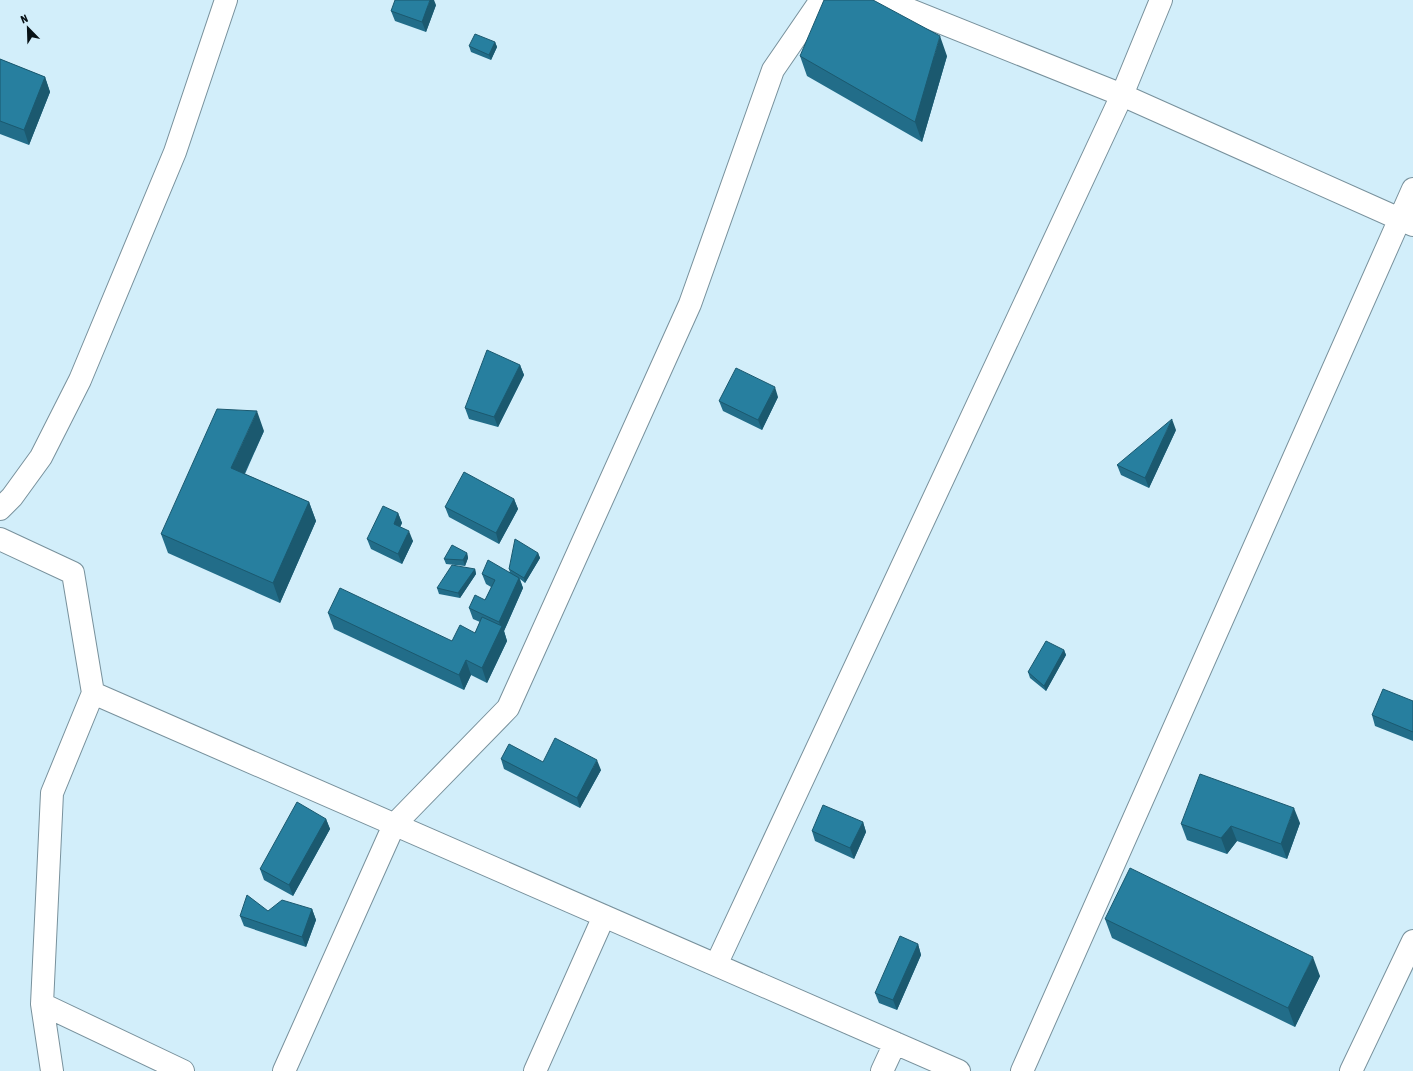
<svg xmlns="http://www.w3.org/2000/svg" width="1413" height="1071" font-family="'Asap Condensed',sans-serif">
	<style>
		.lines { fill: none; stroke-linecap: round; stroke-linejoin: round }
		.minor-casing { stroke: #78919c; stroke-width: 24 }
		.minor { stroke: #fff; stroke-width: 22 }
		.wall { fill: #226d89 }
		.shaded-wall { fill: #1b596f }
		.building { fill: #277f9f; stroke: #1b596f }
	</style>
	<rect width="100%" height="100%" fill="#d2eefa"/>
	<g class="lines">
		<!-- minor casing -->
		<g class="minor-casing">
			<path id="minor" d="M 885,0 L 1122,95 L 1413,225
				M 0,509 L 12,497 L 41,457 L 80,380 L 175,152 L 226,0
				M 0,539 L 73,573 L 93,693 L 52,793 L 42,1004 L 52,1071
				M 93,693 L 959,1071
				M 716,965 L 1122,95 L 1161,0
				M 42,1004 L 183,1071
				M 284,1071 L 394,825 L 508,708 L 690,304 L 773,70 L 821,0
				M 535,1071 L 604,916
				M 882,1071 L 895,1043
				M 1022,1071 L 1413,189
				M 1351,1071 L 1413,941"/>
		</g>
		<!-- minor -->
		<use href="#minor" class="minor"/>
	</g>
	<!-- wall -->
	<path class="wall" d="M 436,5 L 426,32 L 395,21 L 391,11 Z
		M 495,42 L 497,47 L 491,60 L 471,52 L 469,46 Z
		M 800,56 L 947,56 L 922,142 L 807,76 Z
		M 0,59 L 45,77 L 50,92 L 29,145 L 0,134 Z
		M 520,365 L 524,375 L 498,427 L 469,419 L 465,408 Z
		M 778,397 L 762,430 L 723,411 L 719,401 Z
		M 1176,430 L 1149,488 L 1121,475 L 1117,465 Z
		M 264,431 L 245,474 L 309,502 L 316,521 L 280,603 L 168,553 L 161,534 Z
		M 514,499 L 518,509 L 499,544 L 449,517 L 445,507 Z
		M 398,513 L 402,523 L 400,527 L 413,541 L 402,564 L 371,549 L 367,539 Z
		M 467,553 L 468,558 L 465,566 L 446,564 L 444,559 Z
		M 538,553 L 540,558 L 525,583 L 520,579 L 523,588 L 504,631 L 507,641 L 487,683 L 471,675 L 464,690 L 334,629 L 328,613 L 452,641 L 475,633 L 480,622 L 473,619 L 469,608 L 485,600 L 491,587 L 486,584 L 482,574 L 510,573 L 509,569 Z
		M 475,569 L 476,574 L 460,598 L 439,594 L 437,588 Z
		M 1064,650 L 1066,655 L 1046,691 L 1030,678 L 1028,672 Z
		M 1413,701 L 1413,741 L 1375,726 L 1372,715 Z
		M 501,759 L 601,770 L 580,808 L 504,769 Z
		M 326,819 L 330,829 L 293,896 L 264,880 L 260,869 Z
		M 863,822 L 866,832 L 854,859 L 815,841 L 812,831 Z
		M 1300,823 L 1287,859 L 1237,841 L 1227,854 L 1187,840 L 1181,824 Z
		M 312,909 L 316,920 L 306,947 L 244,926 L 240,916 L 268,911 Z
		M 1105,919 L 1320,976 L 1295,1027 L 1112,938 Z
		M 918,944 L 921,955 L 897,1010 L 879,1003 L 875,993 Z"/>
	<!-- shaded-wall -->
	<path class="shaded-wall" d="M 430,0 L 434,0 L 436,5 L 426,32 L 422,22 Z
		M 940,36 L 947,56 L 922,142 L 915,122 Z
		M 495,42 L 497,47 L 491,60 L 489,55 Z
		M 45,77 L 50,92 L 29,145 L 24,130 Z
		M 520,365 L 524,375 L 498,427 L 494,417 Z
		M 775,387 L 778,397 L 762,430 L 758,420 Z
		M 257,411 L 264,431 L 238,487 L 231,468 Z
		M 1172,419 L 1176,430 L 1149,488 L 1145,478 Z
		M 514,499 L 518,509 L 499,544 L 496,533 Z
		M 309,502 L 316,521 L 280,603 L 273,583 Z
		M 398,513 L 402,523 L 397,534 L 394,524 Z
		M 409,531 L 413,541 L 402,564 L 398,554 Z
		M 467,553 L 468,558 L 465,566 L 463,560 Z
		M 538,553 L 540,558 L 525,583 L 524,578 Z
		M 475,569 L 476,574 L 460,598 L 458,593 Z
		M 519,578 L 523,588 L 504,631 L 507,641 L 487,683 L 482,668 L 501,628 L 499,622 Z
		M 1064,650 L 1066,655 L 1046,691 L 1044,686 Z
		M 466,660 L 471,675 L 464,690 L 459,675 Z
		M 597,760 L 601,770 L 580,808 L 577,798 Z
		M 1294,808 L 1300,823 L 1287,859 L 1281,844 Z
		M 326,819 L 330,829 L 293,896 L 289,885 Z
		M 863,822 L 866,832 L 854,859 L 850,848 Z
		M 1231,826 L 1237,841 L 1227,854 L 1221,838 Z
		M 312,909 L 316,920 L 306,947 L 302,937 Z
		M 918,944 L 921,955 L 897,1010 L 893,1000 Z
		M 1313,957 L 1320,976 L 1295,1027 L 1288,1008 Z"/>
	<!-- building -->
	<path class="building" d="M 395,0 L 430,0 L 422,22 L 391,11 Z
		M 824,0 L 873,0 L 940,36 L 915,122 L 800,56 Z
		M 475,34 L 495,42 L 489,55 L 469,46 Z
		M 0,59 L 45,77 L 24,130 L 0,121 Z
		M 487,350 L 520,365 L 494,417 L 465,408 Z
		M 736,368 L 775,387 L 758,420 L 719,401 Z
		M 217,409 L 257,411 L 231,468 L 309,502 L 273,583 L 161,534 Z
		M 1172,419 L 1145,478 L 1117,465 Z
		M 464,472 L 514,499 L 496,533 L 445,507 Z
		M 383,506 L 398,513 L 394,524 L 409,531 L 398,554 L 367,539 Z
		M 515,539 L 538,553 L 524,578 L 509,569 Z
		M 452,545 L 467,553 L 463,560 L 444,559 Z
		M 488,560 L 519,578 L 499,622 L 469,608 L 475,595 L 485,600 L 495,580 L 482,574 Z
		M 452,565 L 475,569 L 458,593 L 437,588 Z
		M 340,588 L 452,641 L 460,625 L 475,633 L 482,617 L 502,626 L 482,668 L 466,660 L 459,675 L 328,613 Z
		M 1046,641 L 1064,650 L 1044,686 L 1028,672 Z
		M 1383,689 L 1413,701 L 1413,732 L 1372,715 Z
		M 555,738 L 597,760 L 577,798 L 501,759 L 509,744 L 543,762 Z
		M 1200,774 L 1294,808 L 1281,844 L 1231,826 L 1221,838 L 1181,824 Z
		M 297,802 L 326,819 L 289,885 L 260,869 Z
		M 823,805 L 863,822 L 850,848 L 812,831 Z
		M 1130,868 L 1313,957 L 1288,1008 L 1105,919 Z
		M 247,895 L 268,911 L 282,900 L 312,909 L 302,937 L 240,916 Z
		M 900,936 L 918,944 L 893,1000 L 875,993 Z"/>
	<!-- north arrow -->
	<g transform="translate(28 28) rotate(337)" stroke="#d2eefa" stroke-width="3" paint-order="stroke">
	<path d="M0-3L7 15L0 10L-7 15Z" fill="#071115"/>
	<text y="-6" font-size="11" font-weight="bold" text-anchor="middle" fill="#071115">N</text>
	</g>
</svg>
